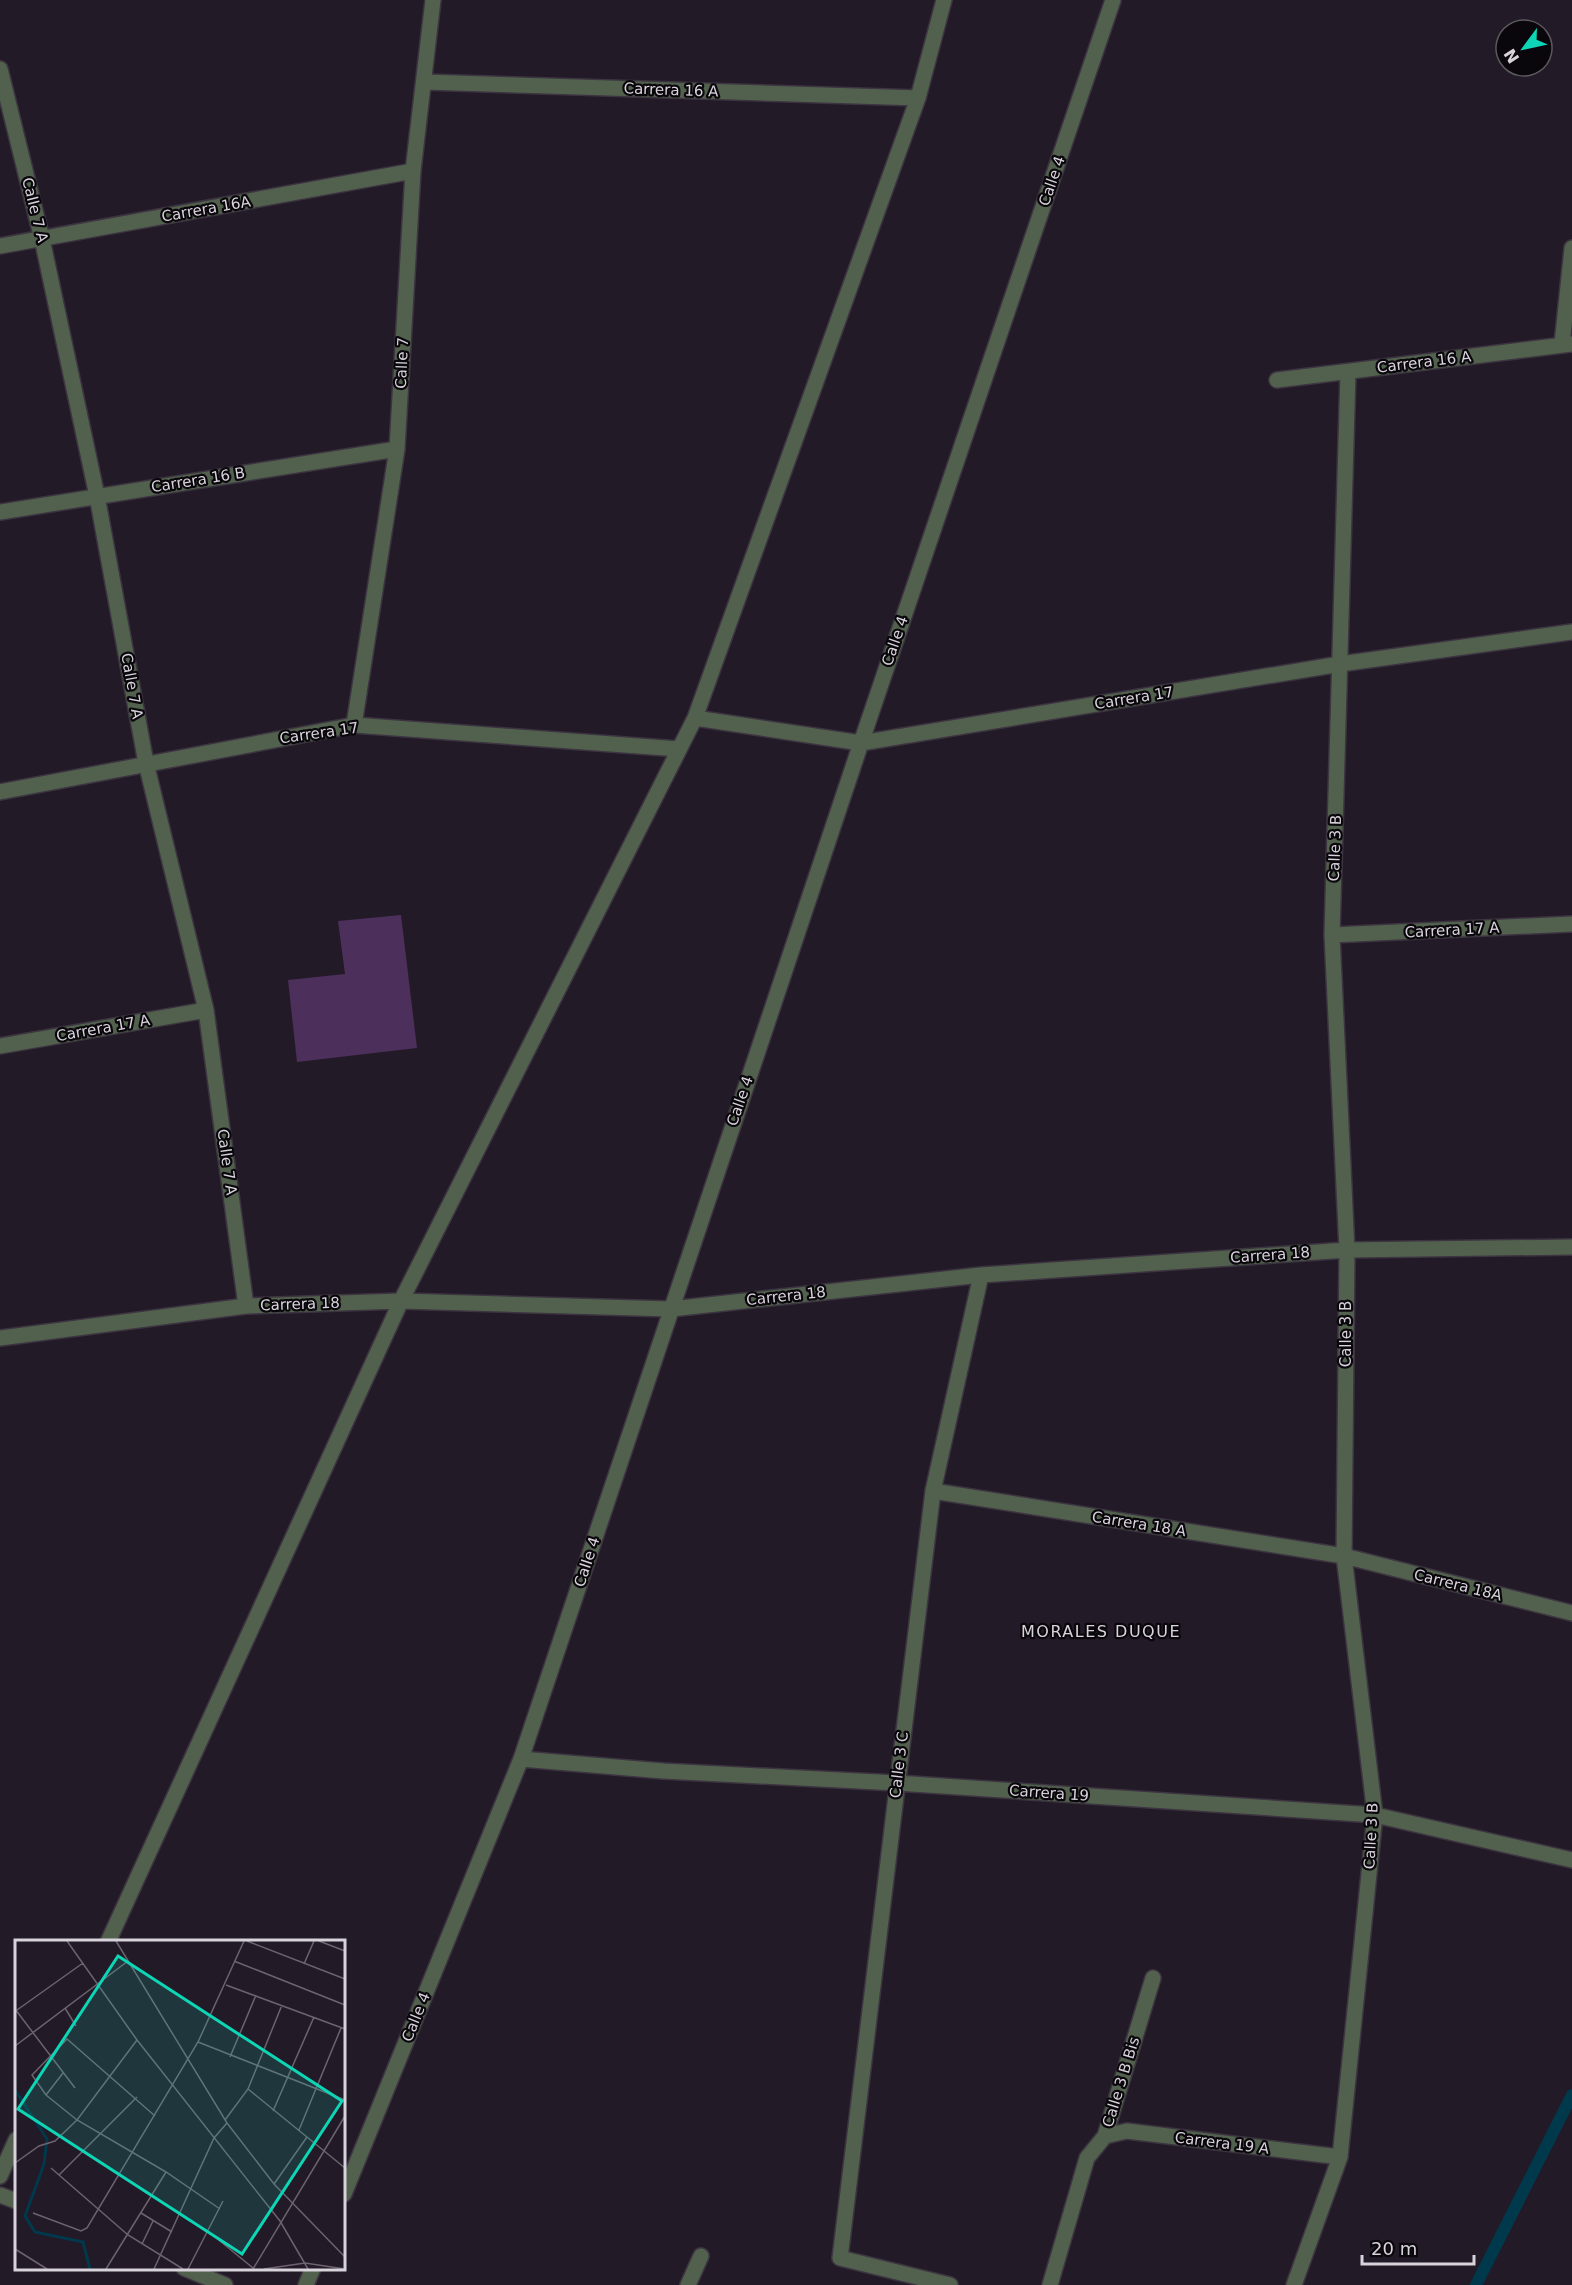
<svg xmlns="http://www.w3.org/2000/svg" width="1572" height="2285" font-family="'DejaVu Sans',sans-serif">
	<style>
		.lines { fill: none; stroke-linecap: round; stroke-linejoin: round }
		.stream { stroke: #00384c; stroke-width: 12 }
		.building { fill: #4c2f5b }
		.minor-casing { stroke: #3c3440; stroke-width: 18 }
		.minor { stroke: #52614d; stroke-width: 15 }
		.labels { text-anchor: middle; stroke-width: 4.5; stroke-linejoin: round; paint-order: stroke }
		.street-label { font-size: 15px; fill: #d8d3db; stroke: #0a070c }
		.neighbourhood-label { font-size: 16px; letter-spacing: 1.5px; fill: #d8d3db; stroke: #0a070c }
		.inset-river { fill: none; stroke: #00384c; stroke-width: 3 }
		.inset-road { fill: none; stroke: #6b646f; stroke-width: 1.5 }
		.view { fill: #0dd5b5; fill-opacity: 0.15; stroke: #0dd5b5; stroke-width: 3 }
		.inset-edge { fill: none; stroke: #d8d3db; stroke-width: 3 }
	</style>
	<rect width="100%" height="100%" fill="#231a27"/>
	<g class="lines">
		<!-- stream -->
		<path class="stream" d="M 1476,2285 L 1572,2095"/>
	</g>
	<!-- building -->
	<path class="building" d="M 401,915 L 417,1048 L 297,1062 L 288,980 L 345,974 L 338,921 Z"/>
	<g class="lines">
		<!-- minor casing -->
		<g class="minor-casing">
			<path id="minor" d="M 0,69 L 42,239 L 97,496 L 146,763 L 206,1010 L 246,1306
				M 425,82 L 918,98
				M 0,246 L 413,171
				M 1562,344 L 1572,248
				M 1277,380 L 1572,344
				M 0,512 L 397,449
				M 695,718 L 861,743 L 1340,664 L 1572,632
				M 354,725 L 397,449 L 413,171 L 433,0
				M 0,792 L 354,725 L 679,749
				M 1332,935 L 1572,924
				M 0,1046 L 206,1010
				M 0,1338 L 246,1306 L 401,1301 L 671,1309 L 981,1275 L 1347,1250 L 1572,1247
				M 933,1491 L 1344,1556 L 1572,1613
				M 521,1759 L 663,1771 L 897,1783 L 1375,1815 L 1572,1860
				M 108,1942 L 401,1301 L 695,718 L 918,98 L 944,0
				M 1105,2136 L 1127,2131 L 1340,2157
				M 0,2176 L 16,2140
				M 344,2194 L 521,1759 L 861,743 L 1113,0
				M 0,2195 L 16,2201
				M 184,2268 L 225,2285
				M 306,2285 L 313,2268
				M 688,2285 L 701,2256
				M 950,2285 L 840,2258 L 933,1491 L 981,1275
				M 1050,2285 L 1087,2158 L 1105,2136 L 1153,1978
				M 1294,2285 L 1340,2157 L 1375,1815 L 1344,1556 L 1347,1250 L 1332,935 L 1348,372"/>
		</g>
		<!-- minor -->
		<use href="#minor" class="minor"/>
	</g>
	<g class="labels">
		<!-- street labels -->
		<g class="street-label">
			<text transform="translate(671 90) rotate(2)" y="5">Carrera 16 A</text>
			<text transform="translate(1052 181) rotate(-71)" y="5">Calle 4</text>
			<text transform="translate(206 209) rotate(-10)" y="5">Carrera 16A</text>
			<text transform="translate(35 210) rotate(76)" y="5">Calle 7 A</text>
			<text transform="translate(1424 362) rotate(-7)" y="5">Carrera 16 A</text>
			<text transform="translate(402 363) rotate(-87)" y="5">Calle 7</text>
			<text transform="translate(198 480) rotate(-9)" y="5">Carrera 16 B</text>
			<text transform="translate(895 641) rotate(-71)" y="5">Calle 4</text>
			<text transform="translate(132 686) rotate(80)" y="5">Calle 7 A</text>
			<text transform="translate(1134 698) rotate(-9)" y="5">Carrera 17</text>
			<text transform="translate(319 733) rotate(-8)" y="5">Carrera 17</text>
			<text transform="translate(1335 848) rotate(-88)" y="5">Calle 3 B</text>
			<text transform="translate(1452 930) rotate(-3)" y="5">Carrera 17 A</text>
			<text transform="translate(103 1028) rotate(-10)" y="5">Carrera 17 A</text>
			<text transform="translate(740 1101) rotate(-71)" y="5">Calle 4</text>
			<text transform="translate(227 1162) rotate(82)" y="5">Calle 7 A</text>
			<text transform="translate(1270 1255) rotate(-4)" y="5">Carrera 18</text>
			<text transform="translate(786 1296) rotate(-6)" y="5">Carrera 18</text>
			<text transform="translate(300 1304) rotate(-2)" y="5">Carrera 18</text>
			<text transform="translate(1346 1334) rotate(-90)" y="5">Calle 3 B</text>
			<text transform="translate(1139 1524) rotate(9)" y="5">Carrera 18 A</text>
			<text transform="translate(587 1562) rotate(-72)" y="5">Calle 4</text>
			<text transform="translate(1458 1585) rotate(14)" y="5">Carrera 18A</text>
			<text transform="translate(899 1765) rotate(-83)" y="5">Calle 3 C</text>
			<text transform="translate(1049 1793) rotate(4)" y="5">Carrera 19</text>
			<text transform="translate(1371 1836) rotate(-87)" y="5">Calle 3 B</text>
			<text transform="translate(416 2017) rotate(-68)" y="5">Calle 4</text>
			<text transform="translate(1121 2082) rotate(-73)" y="5">Calle 3 B Bis</text>
			<text transform="translate(1222 2143) rotate(7)" y="5">Carrera 19 A</text>
		</g>
		<!-- neighbourhood labels -->
		<g class="neighbourhood-label">
			<text x="1101" y="1637">MORALES DUQUE</text>
		</g>
	</g>
	<!-- overview -->
	<g transform="translate(15 1940)">
		<rect width="330" height="330" fill="#231a27"/>
		<path class="inset-river" d="M 0,150 L 32,199 L 29,224 L 10,276 L 20,292 L 68,302 L 75,329"/>
		<path class="inset-road" d="M 52,1 L 122,100 L 265,281 L 293,329M 101,1 L 212,183 L 259,244 L 330,317M 232,1 L 330,39M 304,1 L 330,11M 219,21 L 330,65M 289,24 L 299,1M 211,45 L 330,89M 50,68 L 61,86M 0,69 L 60,148M 2,70 L 68,23M 183,102 L 330,160M 0,106 L 113,21M 215,117 L 241,55M 233,149 L 330,228M 31,155 L 48,133M 258,171 L 299,77M 140,176 L 52,99 L 17,135 L 31,155 L 62,180 L 151,232 L 205,269M 210,180 L 233,149 L 267,65M 284,190 L 326,88M 0,223 L 24,206 L 40,201 L 62,180 L 122,100M 36,228 L 113,295 L 168,329M 44,235 L 122,157M 259,244 L 292,197M 18,273 L 66,291 L 72,288 L 183,102 L 229,1M 126,273 L 157,292M 194,292 L 238,328M 127,304 L 138,281M 0,309 L 32,329M 91,329 L 151,232M 139,329 L 199,198 L 212,183M 173,329 L 208,261M 238,329 L 330,176M 249,329 L 290,323 L 330,329"/>
		<path class="view" d="M 103,16 L 327,161 L 227,314 L 3,169 Z"/>
		<rect width="330" height="330" class="inset-edge"/>
	</g>
	<!-- north arrow -->
	<g transform="translate(1524 48) rotate(237)"><circle r="28" fill="#0a070c" stroke="#5c595f" stroke-width="1.5"/>
	<path d="M0-4.5L10 22L0 15L-10 22Z" fill="#0dd5b5"/>
	<text y="-9" font-size="16" font-weight="bold" text-anchor="middle" fill="#d8d3db">N</text>
	</g>
	<!-- scale -->
	<path d="M1362 2255v9h112v-9" fill="none" stroke="#d8d3db" stroke-width="3"/>
	<text x="1371" y="2255" font-size="18" fill="#d8d3db" stroke="#0a070c" stroke-width="4.5" paint-order="stroke">20 m</text>
</svg>
